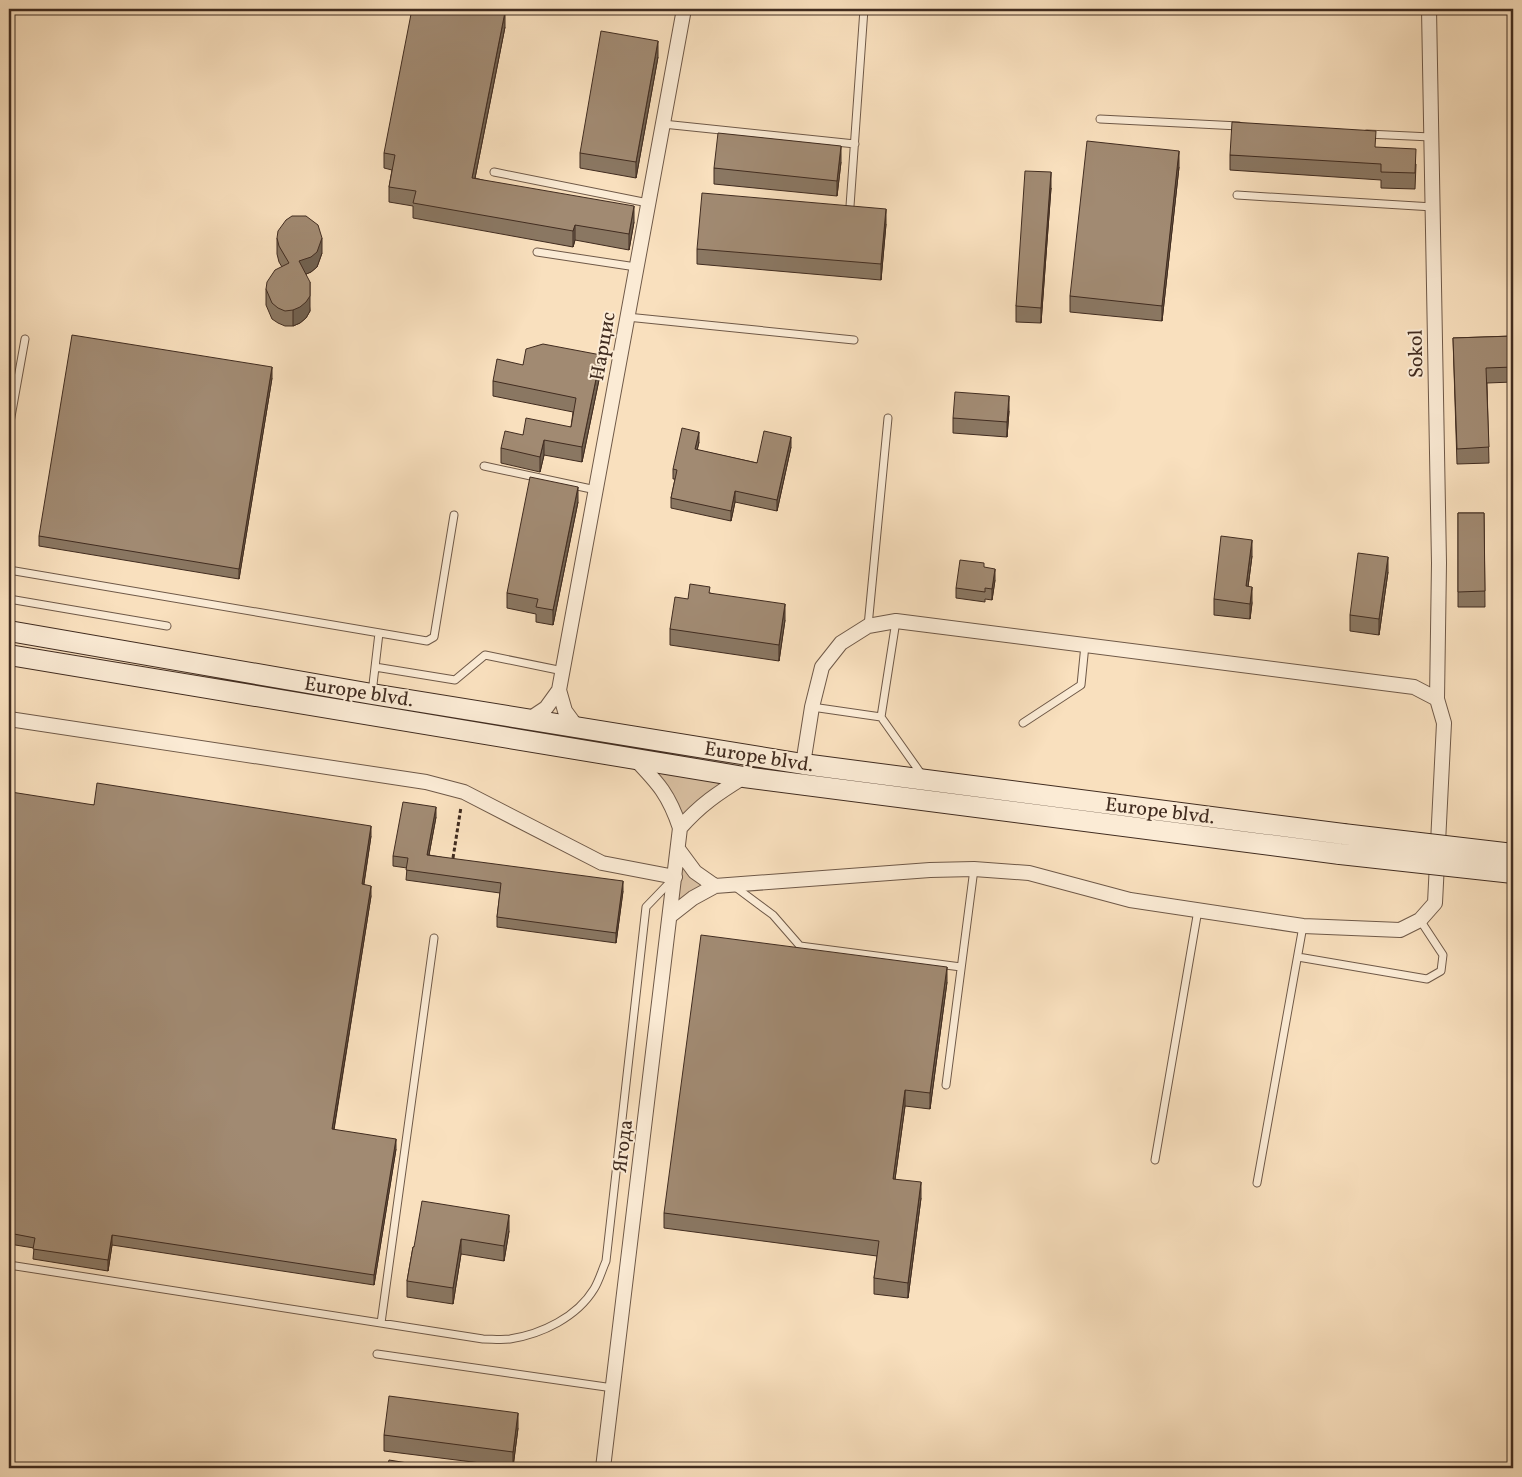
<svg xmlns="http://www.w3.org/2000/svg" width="1522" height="1477" font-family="Vollkorn,serif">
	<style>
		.green { fill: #dac1a3; stroke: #8e7662 }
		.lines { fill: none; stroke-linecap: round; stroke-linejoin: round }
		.lane-casing { stroke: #6f5948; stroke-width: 9 }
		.street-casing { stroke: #6f5948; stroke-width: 16 }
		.secondary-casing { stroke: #412c20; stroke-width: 22 }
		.path { stroke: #412c20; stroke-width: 3; stroke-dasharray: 4 2.5; stroke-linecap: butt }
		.lane { stroke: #fbebd5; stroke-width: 7 }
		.street { stroke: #fbebd5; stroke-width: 14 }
		.secondary { stroke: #fbebd5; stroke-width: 20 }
		.secondary-bridge-casing { stroke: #412c20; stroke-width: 22; stroke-linecap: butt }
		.secondary-bridge { stroke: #fbebd5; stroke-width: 20 }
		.wall { fill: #8a7762; stroke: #412c20 }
		.shaded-wall { fill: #716150; stroke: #412c20 }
		.building { fill: #a18a72; stroke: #412c20 }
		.labels { text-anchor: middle; stroke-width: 4; stroke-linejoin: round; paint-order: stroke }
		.street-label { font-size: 20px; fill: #412c20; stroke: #fbebd5 }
	</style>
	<rect width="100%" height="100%" fill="#f9e0be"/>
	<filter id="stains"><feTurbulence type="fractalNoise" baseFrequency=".004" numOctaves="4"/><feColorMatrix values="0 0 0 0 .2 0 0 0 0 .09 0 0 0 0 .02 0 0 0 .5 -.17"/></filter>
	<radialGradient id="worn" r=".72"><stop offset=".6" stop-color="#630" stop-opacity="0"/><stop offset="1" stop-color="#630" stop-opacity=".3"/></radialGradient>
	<!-- green -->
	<path class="green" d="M 635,759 L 744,777 L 680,828 Z
		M 678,849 L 715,886 L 670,916 Z"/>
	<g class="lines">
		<!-- lane casing -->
		<g class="lane-casing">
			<path id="lane" d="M 1100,119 L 1239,126
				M 663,124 L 855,144
				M 1367,134 L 1431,137
				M 494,172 L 648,203
				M 1237,195 L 1433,207
				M 850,206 L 864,9
				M 537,252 L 636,267
				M 627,317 L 854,340
				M 9,428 L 25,339
				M 484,466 L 596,490
				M 9,570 L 427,641 L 434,637 L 454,515
				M 9,599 L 167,626
				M 868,626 L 888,418
				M 375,667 L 455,680 L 485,655 L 563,671
				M 372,693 L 379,633
				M 812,707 L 881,717 L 922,775
				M 881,717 L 896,621
				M 1023,723 L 1081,685 L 1085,645
				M 734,886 L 773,915 L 800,946 L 961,967
				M 1298,957 L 1427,979 L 1441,971 L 1443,955 L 1420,920
				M 946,1085 L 974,869
				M 1155,1160 L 1198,910
				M 1257,1183 L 1303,926
				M 9,1265 L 483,1339 C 492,1339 501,1340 510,1339 C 542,1334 577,1317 594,1289 C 599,1281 602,1270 606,1261 L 646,907 L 671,881
				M 381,1323 L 434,938
				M 377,1354 L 613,1388"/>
		</g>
		<!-- street casing -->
		<g class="street-casing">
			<path id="street" d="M 559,690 L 565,711 L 576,726
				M 531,718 L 546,708 L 559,690 L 684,9
				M 9,719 L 426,782 L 464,792 L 602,863 L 675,877
				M 803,764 L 812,707 L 822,667 L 841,643 L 868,626 L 896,621 L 1414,687 L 1437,699
				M 680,828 C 700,805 718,793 744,777
				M 678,849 L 695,872 L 715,886
				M 670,916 L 693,898 L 715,886 L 930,870 L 974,869 L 1029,873 L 1130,900 L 1303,926 L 1400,930 L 1420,920 L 1435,903 L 1444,723 L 1437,699 L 1439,563 L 1429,9
				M 603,1468 L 680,828 C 669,795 659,784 635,759"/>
		</g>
		<!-- secondary casing -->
		<g class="secondary-casing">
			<path id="secondary" d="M 9,631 L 372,694 L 803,764 L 1343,834
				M 9,655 L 744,777 L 1340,854"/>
		</g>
		<!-- path -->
		<path class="path" d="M 453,858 L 461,807"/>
		<!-- lane -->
		<use href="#lane" class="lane"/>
		<!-- street -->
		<use href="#street" class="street"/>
		<!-- secondary -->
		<use href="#secondary" class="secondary"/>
		<!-- secondary-bridge casing -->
		<g class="secondary-bridge-casing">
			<path id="secondary-bridge" d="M 1343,834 L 1513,854
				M 1340,854 L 1513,873"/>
		</g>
		<!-- secondary-bridge -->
		<use href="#secondary-bridge" class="secondary-bridge"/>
	</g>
	<!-- wall -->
	<path class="wall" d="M 505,27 L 475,178 L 634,222 L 629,250 L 575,240 L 573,247 L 413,218 L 413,206 L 389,202 L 389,187 L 392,170 L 384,168 L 384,153 Z
		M 658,57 L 636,178 L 580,168 L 580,153 Z
		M 1376,148 L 1416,164 L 1415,189 L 1381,188 L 1381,180 L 1230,170 L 1230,155 Z
		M 841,162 L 837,196 L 714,184 L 714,168 Z
		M 1179,167 L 1162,321 L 1070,312 L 1070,296 Z
		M 1051,188 L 1041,323 L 1016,322 L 1016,306 Z
		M 886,224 L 881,280 L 697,264 L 697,249 Z
		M 277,238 L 322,253 L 317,267 L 311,272 L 306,274 L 310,311 L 306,318 L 300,323 L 293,326 L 285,326 L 278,323 L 272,319 L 266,305 L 266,289 L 282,267 L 279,262 L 277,254 Z
		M 1513,336 L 1513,382 L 1487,383 L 1489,463 L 1457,464 L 1453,338 Z
		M 523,365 L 601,370 L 582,462 L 544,455 L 540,472 L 501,463 L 501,448 L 523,435 L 571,427 L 573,412 L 493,396 L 493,381 Z
		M 272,378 L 239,579 L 39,546 L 39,536 Z
		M 1009,411 L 1007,437 L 953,433 L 953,418 Z
		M 699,442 L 697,450 L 757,463 L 791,447 L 777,511 L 735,502 L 731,521 L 671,508 L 671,498 L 675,479 L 673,479 L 673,469 Z
		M 578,502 L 553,625 L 536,622 L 536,614 L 507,608 L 507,593 Z
		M 1458,513 L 1484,513 L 1485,607 L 1458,607 Z
		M 1252,556 L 1248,587 L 1252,603 L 1250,619 L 1214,615 L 1214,599 Z
		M 984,568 L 995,580 L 992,600 L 985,599 L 985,602 L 956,598 L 956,588 Z
		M 1388,572 L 1379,635 L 1350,631 L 1350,615 Z
		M 710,593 L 785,620 L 779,661 L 670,645 L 670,629 L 688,599 Z
		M 94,805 L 371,836 L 364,884 L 371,896 L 334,1130 L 396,1149 L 374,1285 L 112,1245 L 108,1271 L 33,1259 L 34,1248 L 9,1244 L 9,806 Z
		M 436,817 L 429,855 L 623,891 L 616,943 L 497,927 L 497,917 L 500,893 L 406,880 L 407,868 L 393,866 L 393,856 Z
		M 947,982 L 930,1109 L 905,1106 L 895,1179 L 921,1198 L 908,1298 L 874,1294 L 874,1278 L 877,1256 L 664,1228 L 664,1213 Z
		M 509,1231 L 504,1261 L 461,1254 L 453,1304 L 407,1297 L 407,1281 L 413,1247 Z
		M 518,1428 L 513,1467 L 384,1451 L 384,1435 Z"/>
	<!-- shaded-wall -->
	<path class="shaded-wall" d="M 505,12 L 505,27 L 472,193 L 472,178 Z
		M 658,41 L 658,57 L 636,178 L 636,162 Z
		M 841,146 L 841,162 L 837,196 L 837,181 Z
		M 1179,151 L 1179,167 L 1162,321 L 1162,306 Z
		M 1051,172 L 1051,188 L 1041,323 L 1041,308 Z
		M 634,206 L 634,222 L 629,250 L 629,234 Z
		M 886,209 L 886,224 L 881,280 L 881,264 Z
		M 575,225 L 575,240 L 573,247 L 573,231 Z
		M 322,238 L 322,253 L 317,267 L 311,272 L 299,277 L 299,261 Z
		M 310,282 L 310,311 L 306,318 L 300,323 L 293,326 L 293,310 Z
		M 601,355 L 601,370 L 582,462 L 582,447 Z
		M 272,367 L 272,378 L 239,579 L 239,569 Z
		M 1009,396 L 1009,411 L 1007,437 L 1007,422 Z
		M 699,432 L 699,442 L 695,460 L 695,449 Z
		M 791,437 L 791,447 L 777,511 L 777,500 Z
		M 544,440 L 544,455 L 540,472 L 540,457 Z
		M 578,487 L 578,502 L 553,625 L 553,610 Z
		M 735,491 L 735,502 L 731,521 L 731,511 Z
		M 1252,540 L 1252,556 L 1246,602 L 1246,586 Z
		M 1388,557 L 1388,572 L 1379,635 L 1379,619 Z
		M 995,569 L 995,580 L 992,600 L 992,589 Z
		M 1252,587 L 1252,603 L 1250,619 L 1250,604 Z
		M 785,604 L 785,620 L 779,661 L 779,645 Z
		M 436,807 L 436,817 L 427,865 L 427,855 Z
		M 371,826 L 371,836 L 362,895 L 362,884 Z
		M 623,881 L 623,891 L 616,943 L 616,933 Z
		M 371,886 L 371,896 L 332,1140 L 332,1129 Z
		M 947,967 L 947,982 L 930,1109 L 930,1093 Z
		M 905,1090 L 905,1106 L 893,1194 L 893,1179 Z
		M 396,1139 L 396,1149 L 374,1285 L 374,1275 Z
		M 921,1182 L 921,1198 L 908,1298 L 908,1283 Z
		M 509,1215 L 509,1231 L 504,1261 L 504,1246 Z
		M 112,1235 L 112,1245 L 108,1271 L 108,1260 Z
		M 461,1239 L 461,1254 L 453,1304 L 453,1288 Z
		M 518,1413 L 518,1428 L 513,1467 L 513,1452 Z"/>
	<!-- building -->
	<path class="building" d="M 412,9 L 489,9 L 505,12 L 472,178 L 634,206 L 629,234 L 575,225 L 573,231 L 413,203 L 416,191 L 389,187 L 395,155 L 384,153 Z
		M 601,31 L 658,41 L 636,162 L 580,153 Z
		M 1232,122 L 1376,131 L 1375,147 L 1416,149 L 1415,173 L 1381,172 L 1381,164 L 1230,155 Z
		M 718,133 L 841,146 L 837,181 L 714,168 Z
		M 1087,141 L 1179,151 L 1162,306 L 1070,296 Z
		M 1025,171 L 1051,172 L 1041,308 L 1016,306 Z
		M 702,193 L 886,209 L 881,264 L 697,249 Z
		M 292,216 L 306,216 L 318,225 L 322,238 L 317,252 L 311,257 L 299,261 L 310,282 L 310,296 L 306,302 L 300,307 L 293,310 L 285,311 L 278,308 L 272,303 L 266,289 L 267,282 L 275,270 L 289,263 L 279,246 L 277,238 L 278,231 L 286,220 Z
		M 72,335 L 272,367 L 239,569 L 39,536 Z
		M 1513,336 L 1513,367 L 1486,368 L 1489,447 L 1457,449 L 1453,338 Z
		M 543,344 L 601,355 L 582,447 L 544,440 L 540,457 L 501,448 L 505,431 L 523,435 L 526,418 L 571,427 L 576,398 L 493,381 L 497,359 L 523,365 L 526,349 Z
		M 955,392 L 1009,396 L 1007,422 L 953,418 Z
		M 682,428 L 699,432 L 695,449 L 757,463 L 764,431 L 791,437 L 777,500 L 735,491 L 731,511 L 671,498 L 677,470 L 673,469 Z
		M 530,477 L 578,487 L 553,610 L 536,607 L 538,599 L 507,593 Z
		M 1458,513 L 1484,513 L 1485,591 L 1458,592 Z
		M 1221,536 L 1252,540 L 1246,586 L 1252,587 L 1250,604 L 1214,599 Z
		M 1358,553 L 1388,557 L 1379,619 L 1350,615 Z
		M 960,560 L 984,563 L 984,567 L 995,569 L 992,589 L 985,588 L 985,592 L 956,588 Z
		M 690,584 L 710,587 L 709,593 L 785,604 L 779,645 L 670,629 L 675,597 L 688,599 Z
		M 97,783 L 371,826 L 362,884 L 371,886 L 332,1129 L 396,1139 L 374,1275 L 112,1235 L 108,1260 L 33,1249 L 35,1238 L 9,1233 L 9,806 L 11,792 L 94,805 Z
		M 403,802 L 436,807 L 427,855 L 623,881 L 616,933 L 497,917 L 501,883 L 406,870 L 408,858 L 393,856 Z
		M 701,935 L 947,967 L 930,1093 L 905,1090 L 893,1179 L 921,1182 L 908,1283 L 874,1278 L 879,1241 L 664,1213 Z
		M 422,1201 L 509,1215 L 504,1246 L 461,1239 L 453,1288 L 407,1281 L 413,1247 L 414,1247 Z
		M 389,1396 L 518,1413 L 513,1452 L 384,1435 Z
		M 389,1460 L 439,1468 L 387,1468 Z"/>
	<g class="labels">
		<!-- street labels -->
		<g class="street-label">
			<text transform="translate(602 346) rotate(-80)" y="7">Нарцис</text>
			<text transform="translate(1415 354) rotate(-91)" y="7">Sokol</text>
			<text transform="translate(359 691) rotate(9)" y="7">Europe blvd.</text>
			<text transform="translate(759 756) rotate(9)" y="7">Europe blvd.</text>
			<text transform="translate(1160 810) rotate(7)" y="7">Europe blvd.</text>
			<text transform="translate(622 1146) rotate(-83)" y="7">Ягода</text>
		</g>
	</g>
	<!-- margin -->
	<rect width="1522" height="1477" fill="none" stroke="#f9e0be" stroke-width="30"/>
	<rect x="10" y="10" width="1502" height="1457" fill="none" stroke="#412c20" stroke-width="2.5"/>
	<rect x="15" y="15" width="1492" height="1447" fill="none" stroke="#412c20"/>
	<rect width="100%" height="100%" filter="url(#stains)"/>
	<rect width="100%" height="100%" fill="url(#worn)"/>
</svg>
